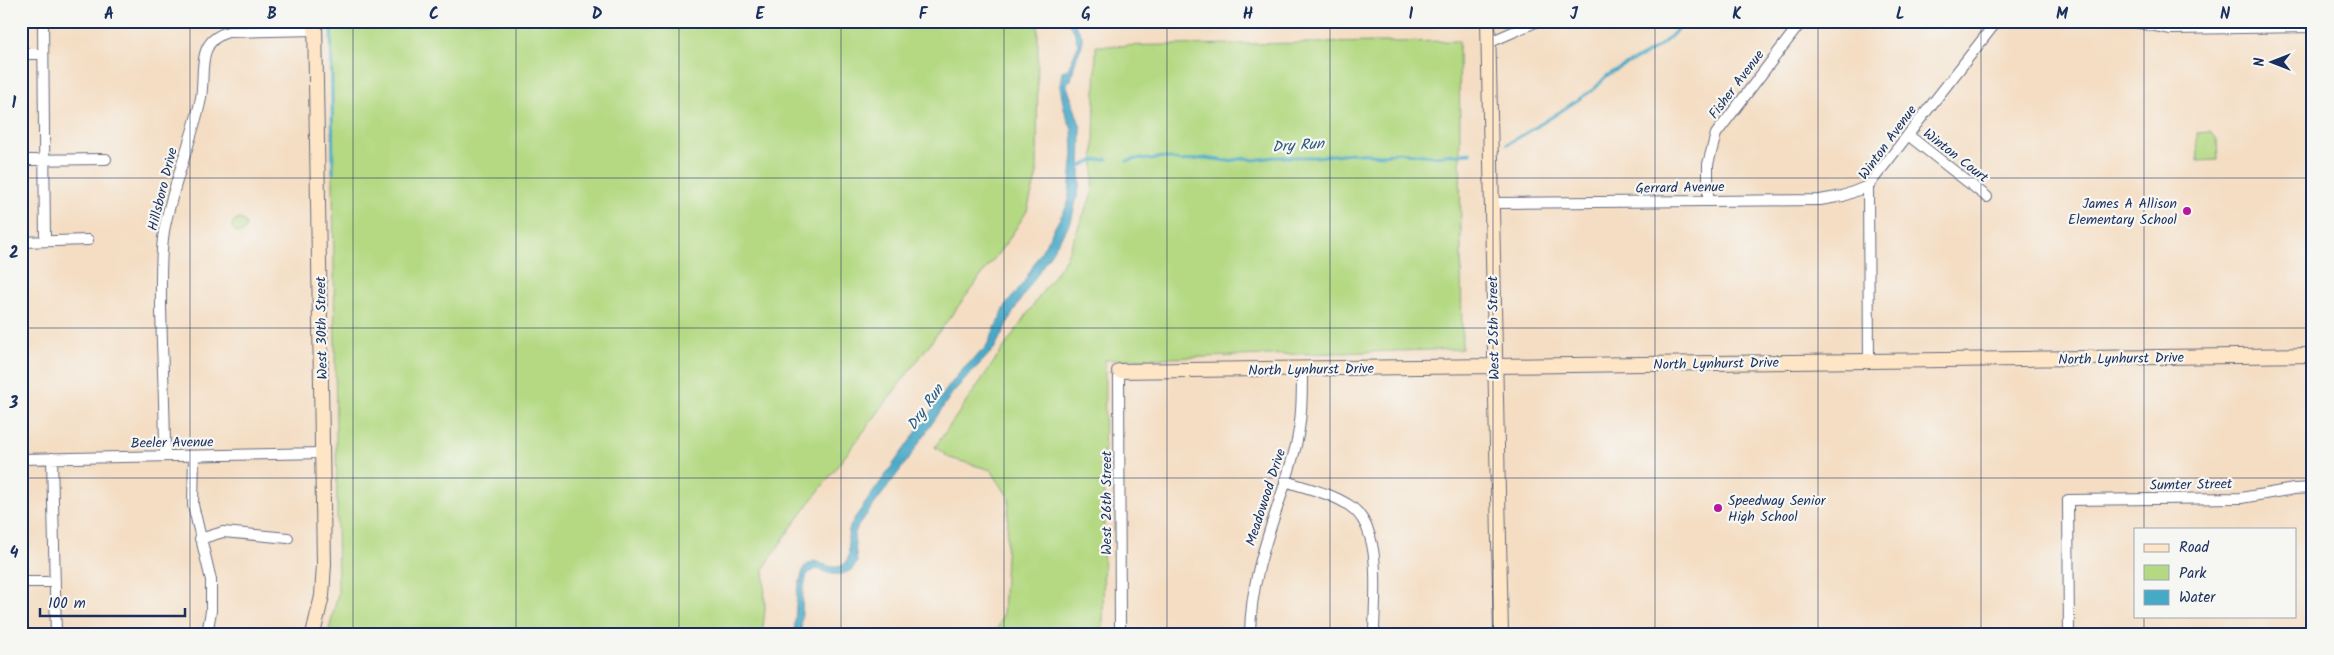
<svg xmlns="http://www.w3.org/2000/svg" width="2334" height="655" font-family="Kalam,sans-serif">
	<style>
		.green { fill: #b4d982; stroke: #688470 }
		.water { fill: #46a9c6; stroke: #306c92 }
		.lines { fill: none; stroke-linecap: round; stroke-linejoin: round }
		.stream { stroke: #46a9c6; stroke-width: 3 }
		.street-casing { stroke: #676c81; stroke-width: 12 }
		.secondary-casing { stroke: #676c81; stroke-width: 16 }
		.street { stroke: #fff; stroke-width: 10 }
		.secondary { stroke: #fde5c5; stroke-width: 14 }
		.grid { fill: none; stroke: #1b2f5e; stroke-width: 1; stroke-opacity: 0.55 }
		.poi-dot { fill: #b5179e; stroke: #f6f6f2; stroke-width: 2 }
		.labels { text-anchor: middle; stroke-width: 4.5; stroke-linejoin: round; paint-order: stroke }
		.street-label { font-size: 14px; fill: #1b2f5e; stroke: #f6f6f2 }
		.poi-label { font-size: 14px; fill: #1b2f5e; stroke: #f6f6f2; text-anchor: end }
		.water-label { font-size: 15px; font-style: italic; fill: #2a5a82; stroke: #f6f6f2 }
		.neatline { fill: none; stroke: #1b2f5e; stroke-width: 2 }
		.grid-label { font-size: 16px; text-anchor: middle; font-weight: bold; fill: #1b2f5e }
	</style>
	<rect width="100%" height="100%" fill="#f6f6f2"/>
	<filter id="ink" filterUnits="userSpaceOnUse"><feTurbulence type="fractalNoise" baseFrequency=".02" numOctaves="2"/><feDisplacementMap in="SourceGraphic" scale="10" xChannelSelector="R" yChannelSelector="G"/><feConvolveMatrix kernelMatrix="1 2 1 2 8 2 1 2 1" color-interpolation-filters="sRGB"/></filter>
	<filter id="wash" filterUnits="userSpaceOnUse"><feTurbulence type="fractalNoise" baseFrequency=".0096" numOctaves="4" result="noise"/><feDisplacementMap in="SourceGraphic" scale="20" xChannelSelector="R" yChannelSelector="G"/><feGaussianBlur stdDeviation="1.12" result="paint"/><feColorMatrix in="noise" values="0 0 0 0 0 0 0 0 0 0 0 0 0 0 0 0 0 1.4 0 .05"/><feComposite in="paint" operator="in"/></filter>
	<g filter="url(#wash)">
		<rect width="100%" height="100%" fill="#f4ddc2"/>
		<!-- green -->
		<path class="green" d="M 331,21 L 1038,21 L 1037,174 L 1027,211 L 1009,239 L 790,529 L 764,568 L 765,610 L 762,634 L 328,634 L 338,594 Z
			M 1459,41 L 1462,349 L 1105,360 L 1103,634 L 995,634 L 1003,615 L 1009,498 L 991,470 L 950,458 L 935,447 L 1066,258 L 1093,191 L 1096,46 Z
			M 2211,132 L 2217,139 L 2218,160 L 2198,161 L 2197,133 Z
			M232 226a7 7 0 1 1 14 0a7 7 0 1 1-14 0Z"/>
		<!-- water -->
		<path class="water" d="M 1066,21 L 1073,21 L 1082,36 L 1082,45 L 1075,62 L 1071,80 L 1066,83 L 1081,128 L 1080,184 L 1071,222 L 1016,307 L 994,349 L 953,392 L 907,461 L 858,526 L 854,535 L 857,563 C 847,578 833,576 817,569 L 807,574 L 803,591 L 801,634 L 794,634 L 797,592 L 804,567 L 814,561 C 821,563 830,568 837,567 C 853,565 848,548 848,538 C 848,531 851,525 854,519 L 949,386 L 960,372 L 986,347 L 1006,305 L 1024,282 L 1068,204 L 1073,153 L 1072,130 L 1064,109 L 1060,86 L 1062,71 L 1068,69 L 1078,45 L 1074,31 Z"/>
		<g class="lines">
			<!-- stream -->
			<path class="stream" d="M 331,21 L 333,173
				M 1507,144 C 1537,128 1564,109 1591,91 C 1599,86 1603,77 1611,73 C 1641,55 1662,51 1684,21
				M 1127,161 L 1141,158 L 1152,160 L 1161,157 L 1182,161 L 1205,158 L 1228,161 L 1246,158 L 1254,160 L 1274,157 L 1316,157 L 1351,153 L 1384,155 L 1398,152 L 1432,156 L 1471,153
				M 1079,167 L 1092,161 L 1108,159"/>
		</g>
	</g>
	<g filter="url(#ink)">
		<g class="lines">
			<!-- street casing -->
			<g class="street-casing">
				<path id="street" d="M 43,21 L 45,241
					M 2129,21 L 2171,29 L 2313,27
					M 1488,43 L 1538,21
					M 21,54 L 43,54
					M 1908,135 L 1987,197
					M 21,160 L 106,159
					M 1708,201 L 1708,164 L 1716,134 L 1802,21
					M 1491,203 L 1820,200 L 1843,196 L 1868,186
					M 21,242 L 88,240
					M 1869,362 L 1868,186 L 1997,21
					M 1119,371 L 1120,634
					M 165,456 C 165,406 162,357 161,307 C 161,282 160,256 164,231 C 172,187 190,146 200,103 C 207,76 193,42 228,32 L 316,30
					M 194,456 L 193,505 L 211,580 L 211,611 L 207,634
					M 52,458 L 56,634
					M 21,459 L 323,453
					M 1285,481 C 1306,488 1331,493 1350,506 C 1384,529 1374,597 1374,634
					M 200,539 L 223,532 L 288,538
					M 21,582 L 55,582
					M 1250,634 C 1251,563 1280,511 1296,445 C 1302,420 1302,394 1302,369
					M 2069,634 L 2068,500 L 2241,498 L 2294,489 L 2313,488"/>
			</g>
			<!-- secondary casing -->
			<g class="secondary-casing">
				<path id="secondary" d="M 1488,21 L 1501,634
					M 1119,371 L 2313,355
					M 313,634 L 322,596 L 324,564 L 315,21"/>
			</g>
			<!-- street -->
			<use href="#street" class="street"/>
			<!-- secondary -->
			<use href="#secondary" class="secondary"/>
		</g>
	</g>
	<!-- grid -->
	<path class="grid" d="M 190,21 L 190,634M 353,21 L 353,634M 516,21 L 516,634M 679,21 L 679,634M 841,21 L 841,634M 1004,21 L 1004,634M 1167,21 L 1167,634M 1330,21 L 1330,634M 1493,21 L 1493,634M 1655,21 L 1655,634M 1818,21 L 1818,634M 1981,21 L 1981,634M 2144,21 L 2144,529M 21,178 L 2313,178M 21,328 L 2313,328M 21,478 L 2313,478M 2144,616 L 2144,634"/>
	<!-- markers -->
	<g class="poi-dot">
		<circle cx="2187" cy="211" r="5"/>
		<circle cx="1718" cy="508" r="5"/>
	</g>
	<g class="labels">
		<!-- street labels -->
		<g class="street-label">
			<text transform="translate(1736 84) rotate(-53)" y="5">Fisher Avenue</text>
			<text transform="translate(1887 142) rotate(-54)" y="5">Winton Avenue</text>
			<text transform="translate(1956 155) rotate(38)" y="5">Winton Court</text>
			<text transform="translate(1680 187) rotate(-1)" y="5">Gerrard Avenue</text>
			<text transform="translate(162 189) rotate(-76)" y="5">Hillsboro Drive</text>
			<text transform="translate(321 328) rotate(-91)" y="5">West 30th Street</text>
			<text transform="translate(1493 328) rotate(-91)" y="5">West 25th Street</text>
			<text transform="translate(2121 358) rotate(-1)" y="5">North Lynhurst Drive</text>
			<text transform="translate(1716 363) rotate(-1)" y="5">North Lynhurst Drive</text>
			<text transform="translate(1311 369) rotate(-1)" y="5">North Lynhurst Drive</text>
			<text transform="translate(172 442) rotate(-1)" y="5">Beeler Avenue</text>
			<text transform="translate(2191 484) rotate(-1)" y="5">Sumter Street</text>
			<text transform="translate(1265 497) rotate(-72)" y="5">Meadowood Drive</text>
			<text transform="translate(1106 503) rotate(-90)" y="5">West 26th Street</text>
		</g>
		<!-- poi labels -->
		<g class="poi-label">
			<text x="2177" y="208">James A Allison<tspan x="2177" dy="16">Elementary School</tspan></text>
			<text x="1728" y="505" text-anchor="start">Speedway Senior<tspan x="1728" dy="16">High School</tspan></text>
		</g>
		<!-- water labels -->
		<g class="water-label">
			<text transform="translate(1298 145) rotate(-4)" y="5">Dry Run</text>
			<text transform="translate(925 407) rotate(-55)" y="5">Dry Run</text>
		</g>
	</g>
	<!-- margin -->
	<rect width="2334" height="655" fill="none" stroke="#f6f6f2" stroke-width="55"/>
	<!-- legend -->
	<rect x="2134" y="528" width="162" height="90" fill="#f6f6f2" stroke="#9ea6b7"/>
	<rect x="2144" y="544" width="25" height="8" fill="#fde5c5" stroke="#9ea6b7"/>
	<text x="2179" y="552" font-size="15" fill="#1b2f5e">Road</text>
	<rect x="2144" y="565" width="25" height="15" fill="#b4d982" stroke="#9ea6b7"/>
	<text x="2179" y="578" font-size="15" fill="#1b2f5e">Park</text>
	<rect x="2144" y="590" width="25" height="15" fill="#46a9c6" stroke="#9ea6b7"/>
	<text x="2179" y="602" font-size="15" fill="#1b2f5e">Water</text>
	<!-- north arrow -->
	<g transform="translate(2272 62) rotate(270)" stroke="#f6f6f2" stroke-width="4" paint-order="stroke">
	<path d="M0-4L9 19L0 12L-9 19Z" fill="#1b2f5e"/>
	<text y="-8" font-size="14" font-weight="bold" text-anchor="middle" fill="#1b2f5e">N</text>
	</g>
	<!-- scale -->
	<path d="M40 608v8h145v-8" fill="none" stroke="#1b2f5e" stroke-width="2.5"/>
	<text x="48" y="608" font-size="15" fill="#1b2f5e" stroke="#f6f6f2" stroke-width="4" paint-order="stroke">100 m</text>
	<rect x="28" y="28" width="2278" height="600" class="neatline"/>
	<g class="grid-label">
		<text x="109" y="19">A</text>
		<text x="272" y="19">B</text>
		<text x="434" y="19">C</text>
		<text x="597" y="19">D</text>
		<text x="760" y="19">E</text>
		<text x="923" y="19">F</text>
		<text x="1086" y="19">G</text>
		<text x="1248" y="19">H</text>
		<text x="1411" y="19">I</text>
		<text x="1574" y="19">J</text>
		<text x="1737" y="19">K</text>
		<text x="1900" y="19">L</text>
		<text x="2062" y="19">M</text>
		<text x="2225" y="19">N</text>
		<text x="14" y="108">1</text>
		<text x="14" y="258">2</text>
		<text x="14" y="408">3</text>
		<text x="14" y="558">4</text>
	</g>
</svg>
